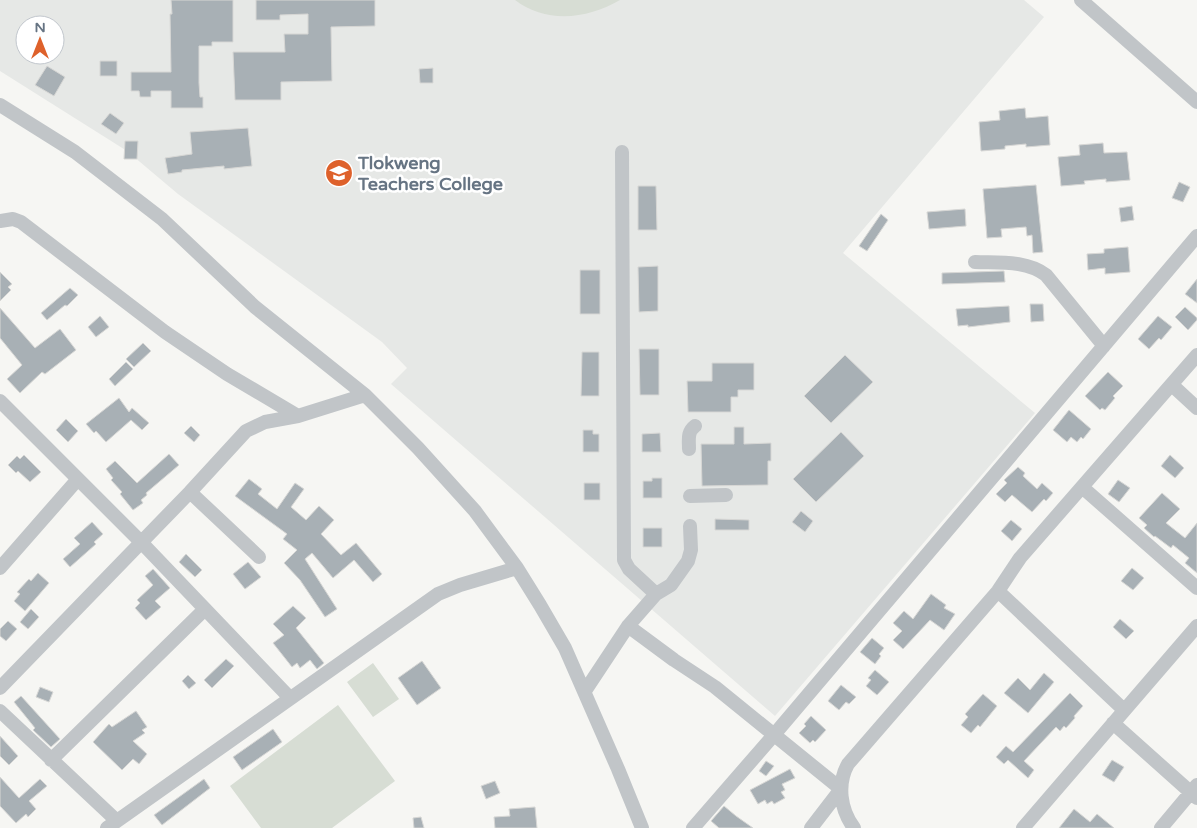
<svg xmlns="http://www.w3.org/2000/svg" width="1197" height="828" font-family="'Varela Round',sans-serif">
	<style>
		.built { fill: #e6e8e6; fill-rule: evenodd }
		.green { fill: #d7ddd4 }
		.building { fill: #a8b0b5; stroke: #d7d7d5 }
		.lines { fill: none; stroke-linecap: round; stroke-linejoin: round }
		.minor { stroke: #c1c5c8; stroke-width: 14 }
		.labels { text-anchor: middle; stroke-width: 5; stroke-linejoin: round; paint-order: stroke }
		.poi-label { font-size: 18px; font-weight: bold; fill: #667483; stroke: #fff; text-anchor: start }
	</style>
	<rect width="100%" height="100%" fill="#f6f6f3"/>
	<!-- built -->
	<path class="built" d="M 0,0 L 1024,0 L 1044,17 L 843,253 L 1035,413 L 775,716 L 391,384 L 407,368 L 382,342 L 178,194 L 127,151 L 0,71 ZM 25,25 L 55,25 L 55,55 L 25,55 Z"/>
	<!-- green -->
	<path class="green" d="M 515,0 L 620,0 C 588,19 546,24 515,0 Z
		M 373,663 L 399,699 L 373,717 L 347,682 Z
		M 338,705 L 395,781 L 332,828 L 261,828 L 230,786 Z"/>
	<!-- building -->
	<path class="building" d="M 171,0 L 233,0 L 233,42 L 212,42 L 212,46 L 199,46 L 199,83 L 200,97 L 203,97 L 203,108 L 171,108 L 171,91 L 151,91 L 151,97 L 140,97 L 139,91 L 131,91 L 131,72 L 171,72 L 170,14 L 172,14 Z
		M 256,0 L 375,0 L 375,26 L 331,27 L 332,81 L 281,82 L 281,100 L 235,100 L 233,52 L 285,52 L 284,34 L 308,34 L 308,14 L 280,15 L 280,20 L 256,20 Z
		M 100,61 L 117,61 L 117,76 L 100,76 Z
		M 47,66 L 65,77 L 54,96 L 35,85 Z
		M 433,68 L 433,83 L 420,83 L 419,69 Z
		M 1025,108 L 1026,118 L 1048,116 L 1050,145 L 1026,147 L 1026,144 L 1005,146 L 1005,149 L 981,151 L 979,122 L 1000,120 L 999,111 Z
		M 110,113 L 124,123 L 116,134 L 101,124 Z
		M 248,128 L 252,166 L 224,169 L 224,166 L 182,170 L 182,172 L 168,174 L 165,158 L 192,154 L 190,132 Z
		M 125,141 L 138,141 L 137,159 L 124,159 Z
		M 1103,143 L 1104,153 L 1127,152 L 1130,180 L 1106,182 L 1106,179 L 1084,181 L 1085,184 L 1061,186 L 1058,157 L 1080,155 L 1079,145 Z
		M 1179,182 L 1190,187 L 1183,202 L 1172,198 Z
		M 1036,185 L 1043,252 L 1033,253 L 1032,235 L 1027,236 L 1026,227 L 1001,229 L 1002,237 L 987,238 L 983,189 Z
		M 638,186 L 656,186 L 657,230 L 638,230 Z
		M 1132,206 L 1134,220 L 1121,222 L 1119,208 Z
		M 965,209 L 966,226 L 929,229 L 927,212 Z
		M 881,214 L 888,220 L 867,251 L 859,246 Z
		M 1128,247 L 1130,272 L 1105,274 L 1105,268 L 1088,270 L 1087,254 L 1104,253 L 1104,249 Z
		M 658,266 L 658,311 L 639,312 L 638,267 Z
		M 580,270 L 600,270 L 600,314 L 580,314 Z
		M 1004,271 L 1005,282 L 942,284 L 942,273 Z
		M 0,272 L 12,284 L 8,287 L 11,290 L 0,301 Z
		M 1197,279 L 1197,303 L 1185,294 Z
		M 70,288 L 78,295 L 67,306 L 65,305 L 47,320 L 41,313 Z
		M 1030,304 L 1043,304 L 1044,321 L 1031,322 Z
		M 1009,306 L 1010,322 L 968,327 L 968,325 L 958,326 L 956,309 Z
		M 1185,307 L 1197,318 L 1197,320 L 1188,330 L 1175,317 Z
		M 0,308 L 35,348 L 60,329 L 76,350 L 45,374 L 42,372 L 20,393 L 7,379 L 22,365 L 0,338 Z
		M 100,316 L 109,327 L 96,337 L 88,327 Z
		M 1158,316 L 1172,327 L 1161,340 L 1159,338 L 1149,349 L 1138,339 Z
		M 143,343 L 151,351 L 134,367 L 126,359 Z
		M 639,349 L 659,349 L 659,395 L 640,395 Z
		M 582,352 L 599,352 L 599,396 L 581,396 Z
		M 845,355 L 873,382 L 831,423 L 804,396 Z
		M 126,362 L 133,369 L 115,386 L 109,379 Z
		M 712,363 L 754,363 L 754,390 L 738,390 L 738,397 L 731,397 L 731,412 L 688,412 L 687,381 L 712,381 Z
		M 1108,372 L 1123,386 L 1113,396 L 1115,398 L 1105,410 L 1102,408 L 1100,410 L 1085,396 Z
		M 119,398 L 129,412 L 132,408 L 149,423 L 142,430 L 131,420 L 106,442 L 96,431 L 94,433 L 86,424 Z
		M 1069,410 L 1091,429 L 1083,439 L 1081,437 L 1077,442 L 1071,437 L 1067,442 L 1053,430 Z
		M 66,419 L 78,431 L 68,442 L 56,430 Z
		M 191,426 L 200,435 L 194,442 L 184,433 Z
		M 734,427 L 744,427 L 744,444 L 771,443 L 771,461 L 768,461 L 768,485 L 702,486 L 701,444 L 734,444 Z
		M 583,430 L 593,430 L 593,434 L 599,434 L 599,452 L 583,452 Z
		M 841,432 L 864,456 L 816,502 L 793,479 Z
		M 660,433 L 661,452 L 642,452 L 642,434 Z
		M 169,454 L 179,465 L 146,493 L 147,495 L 141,500 L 143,503 L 133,510 L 120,494 L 122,492 L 111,480 L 113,478 L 106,469 L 115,461 L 137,483 Z
		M 24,455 L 41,472 L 30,482 L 18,471 L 16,473 L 8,465 L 17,456 L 20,459 Z
		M 1170,455 L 1184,468 L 1175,478 L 1161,466 Z
		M 1018,467 L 1025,473 L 1023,476 L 1037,489 L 1042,483 L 1053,493 L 1046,501 L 1044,499 L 1032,512 L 1012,495 L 1005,502 L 996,494 L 1007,483 L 1004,480 Z
		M 652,478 L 662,478 L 662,498 L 643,498 L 643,481 L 652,481 Z
		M 249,479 L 262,489 L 258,494 L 277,509 L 295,483 L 304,489 L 291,507 L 306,520 L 319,506 L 334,520 L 321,534 L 341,555 L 356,543 L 382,574 L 373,582 L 354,560 L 333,578 L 312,553 L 305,559 L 337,609 L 325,617 L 300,580 L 284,563 L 297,550 L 283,539 L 287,534 L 235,496 Z
		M 1118,480 L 1130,488 L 1119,502 L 1108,494 Z
		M 584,483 L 600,483 L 600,500 L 584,500 Z
		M 1162,493 L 1180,509 L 1166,523 L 1185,538 L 1197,523 L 1197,573 L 1185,563 L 1189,558 L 1173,545 L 1171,548 L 1155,536 L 1154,537 L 1144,528 L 1147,525 L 1139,518 Z
		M 801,511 L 813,521 L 805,532 L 792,522 Z
		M 715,519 L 749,520 L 749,530 L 715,530 Z
		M 1011,520 L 1022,529 L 1012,541 L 1001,531 Z
		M 92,522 L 103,534 L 94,542 L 96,544 L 70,567 L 63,559 L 80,544 L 74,538 Z
		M 643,528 L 662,528 L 662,547 L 643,547 Z
		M 186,554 L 202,570 L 195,577 L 179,562 Z
		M 248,562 L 261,577 L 245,589 L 233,574 Z
		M 1132,568 L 1144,578 L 1133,590 L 1121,581 Z
		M 153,569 L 170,588 L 155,601 L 161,607 L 146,620 L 135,608 L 140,603 L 137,600 L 153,585 L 145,576 Z
		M 38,573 L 49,583 L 25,611 L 14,601 L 20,594 L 17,592 L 29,579 L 31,581 Z
		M 931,594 L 946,605 L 944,608 L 955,614 L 944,630 L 930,620 L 903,649 L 893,640 L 902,631 L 893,623 L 904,611 L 913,619 Z
		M 293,606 L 306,618 L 296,628 L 324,663 L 317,669 L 310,660 L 300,668 L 297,663 L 292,667 L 273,643 L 284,635 L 273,624 Z
		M 31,609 L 39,617 L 28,629 L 20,622 Z
		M 1120,619 L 1134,631 L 1126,639 L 1113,627 Z
		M 8,621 L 17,629 L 6,641 L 0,636 L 0,629 Z
		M 872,638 L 884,648 L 879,654 L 881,656 L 875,664 L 860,652 Z
		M 226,659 L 234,666 L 212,688 L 204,680 Z
		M 422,661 L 441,688 L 417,705 L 398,678 Z
		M 875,670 L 889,682 L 877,695 L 866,686 L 871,680 L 868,678 Z
		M 1044,673 L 1054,682 L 1028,713 L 1004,693 L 1018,678 L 1030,690 Z
		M 188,675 L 196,683 L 189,689 L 182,681 Z
		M 841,685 L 856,697 L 849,704 L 846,702 L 839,710 L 828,701 Z
		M 40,687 L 53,692 L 49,702 L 36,697 Z
		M 1070,693 L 1083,706 L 1074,716 L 1075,718 L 1066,728 L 1064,726 L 1060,731 L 1056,727 L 1024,761 L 1034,770 L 1028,778 L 1008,760 L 1004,764 L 996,757 L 1006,746 L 1013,752 Z
		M 983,694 L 997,706 L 980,727 L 978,725 L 971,733 L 961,725 L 968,717 L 965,714 Z
		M 21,696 L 60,739 L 51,747 L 33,730 L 35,728 L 14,702 Z
		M 136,711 L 147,727 L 142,730 L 145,733 L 133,741 L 147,754 L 139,764 L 133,759 L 122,770 L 93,742 L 109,724 L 112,727 Z
		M 811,716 L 826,730 L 815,742 L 813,740 L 810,743 L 799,733 L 806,726 L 804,724 Z
		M 273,729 L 282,742 L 242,770 L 233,757 Z
		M 0,736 L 18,756 L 9,765 L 0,756 Z
		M 1112,760 L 1124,767 L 1114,782 L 1102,775 Z
		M 766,761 L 774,766 L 766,776 L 759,771 Z
		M 790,769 L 795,778 L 782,784 L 785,790 L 781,792 L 785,798 L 774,804 L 772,801 L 767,804 L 765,800 L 758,804 L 750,790 Z
		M 0,777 L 19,798 L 40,779 L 47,786 L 29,801 L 36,809 L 28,817 L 26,814 L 16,823 L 0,806 Z
		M 204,779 L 210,788 L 162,825 L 154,815 Z
		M 495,781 L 500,793 L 486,799 L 481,786 Z
		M 724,806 L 736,816 L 753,828 L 719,828 L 711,821 Z
		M 535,807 L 537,828 L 495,828 L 494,817 L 510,816 L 509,809 Z
		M 1074,809 L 1090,822 L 1097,814 L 1114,828 L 1059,828 Z
		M 421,817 L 424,828 L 414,828 L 413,818 Z"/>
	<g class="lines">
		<!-- minor -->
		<path class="minor" d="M 1081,0 L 1197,102
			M 0,105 L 75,152 L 162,219 L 255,307 L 365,395 L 418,448 L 475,511 L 517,568 L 540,605 L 565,648 L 618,769 L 642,828
			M 622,152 L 624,560 L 629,569 L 656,594
			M 0,221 L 13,219 L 21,222 L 165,332 L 227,374 L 298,416
			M 975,262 C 999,263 1026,260 1046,275 L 1104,346
			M 1172,385 L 1197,408
			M 0,401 L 141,542 L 290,698
			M 689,449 C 689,440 687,432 695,426
			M 1082,487 L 1197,588
			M 190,492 L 259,557
			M 690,496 L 726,495
			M 0,568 L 78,479
			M 998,591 L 1124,710
			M 628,626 L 674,660 L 715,687 L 841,789 L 811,828
			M 0,688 L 190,492 L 246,431 L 265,422 L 298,416 L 365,395
			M 585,691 L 628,626 L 656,594 L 671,585 L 688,561 L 691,550 L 690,526
			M 0,711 L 117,821
			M 1113,723 L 1197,798
			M 51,760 L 205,609
			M 107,828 L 438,594 L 460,585 L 517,568
			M 693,828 L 773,736 L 1197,236
			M 854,828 C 840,809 837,784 848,764 L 998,591 L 1020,558 L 1197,355
			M 1023,828 L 1197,626
			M 1161,828 L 1197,785"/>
	</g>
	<!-- icons -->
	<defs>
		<g id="university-disc" transform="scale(1.4375)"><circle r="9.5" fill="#de612b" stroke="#fff"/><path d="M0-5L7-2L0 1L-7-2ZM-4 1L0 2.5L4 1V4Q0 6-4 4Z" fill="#fff"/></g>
	</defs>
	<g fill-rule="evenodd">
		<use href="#university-disc" x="339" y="173"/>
	</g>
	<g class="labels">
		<!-- poi labels -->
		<g class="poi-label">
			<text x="358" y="169">Tlokweng<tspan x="358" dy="21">Teachers College</tspan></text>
		</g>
	</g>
	<!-- north arrow -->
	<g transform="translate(40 40)"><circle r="24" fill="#ffffff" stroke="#c2c7cd"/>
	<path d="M0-4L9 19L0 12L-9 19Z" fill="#de612b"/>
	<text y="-8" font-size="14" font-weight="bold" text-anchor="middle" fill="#667483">N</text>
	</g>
</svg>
